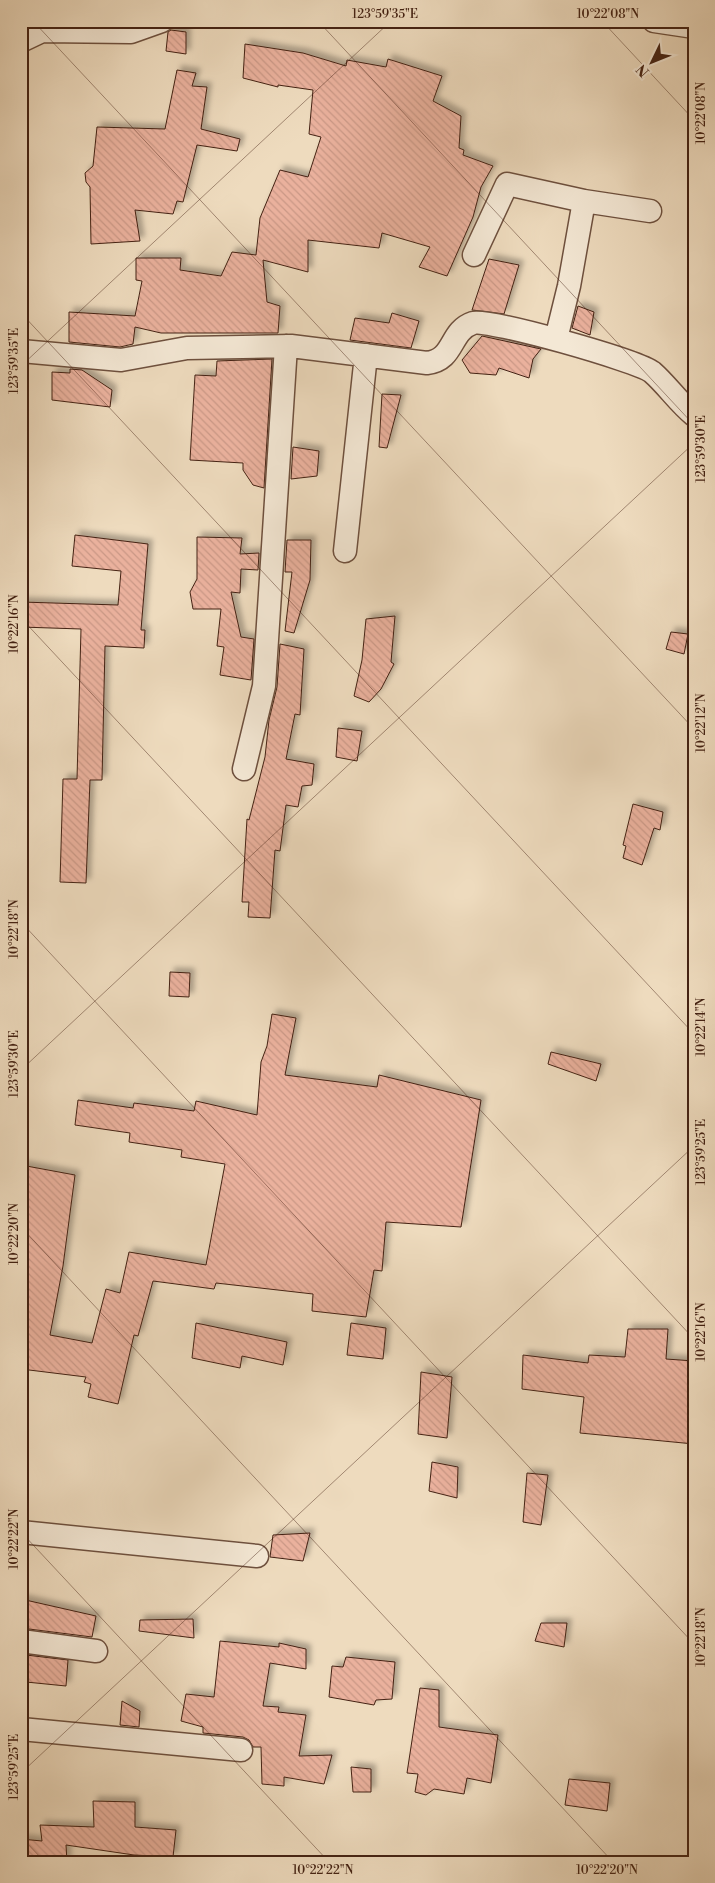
<svg xmlns="http://www.w3.org/2000/svg" width="715" height="1883" font-family="'Libre Bodoni',serif">
	<style>
		.building { fill: url(#building-back-hatch); stroke: #442213; filter: url(#shadow) }
		.lines { fill: none; stroke-linecap: round; stroke-linejoin: round }
		.minor-casing { stroke: #6e503e; stroke-width: 25 }
		.minor { stroke: #f4e8d5; stroke-width: 22 }
		.ticks { fill: none; stroke: #442213; stroke-width: 1; stroke-opacity: 0.45 }
		.neatline { fill: none; stroke: #442213; stroke-width: 2 }
		.ticks-label { font-size: 12px; text-anchor: middle; fill: #442213 }
	</style>
	<defs>
		<pattern id="building-back-hatch" width="6" height="6" patternUnits="userSpaceOnUse" patternTransform="scale(1.25)"><rect width="6" height="6" fill="#eab19d"/><path d="M-1 5l2 2M0 0l6 6M5-1l2 2" fill="none" stroke="#ca9886"/></pattern>
		<filter id="shadow"><feDropShadow dx="4.5" dy="-4.5" stdDeviation="2.5" flood-color="#0004"/></filter>
	</defs>
	<rect width="100%" height="100%" fill="#eedbbe"/>
	<filter id="stains"><feTurbulence type="fractalNoise" baseFrequency=".004" numOctaves="4"/><feColorMatrix values="0 0 0 0 .2 0 0 0 0 .09 0 0 0 0 .02 0 0 0 .5 -.17"/></filter>
	<radialGradient id="worn" r=".72"><stop offset=".6" stop-color="#630" stop-opacity="0"/><stop offset="1" stop-color="#630" stop-opacity=".3"/></radialGradient>
	<!-- building -->
	<path class="building" d="M 171,30 L 186,32 L 186,54 L 166,51 L 168,32 Z
		M 245,44 L 303,53 L 346,66 L 347,60 L 386,67 L 388,59 L 442,76 L 433,101 L 461,116 L 459,148 L 464,150 L 463,155 L 493,166 L 481,187 L 473,217 L 447,276 L 419,267 L 430,247 L 382,233 L 379,248 L 308,240 L 308,272 L 263,260 L 267,302 L 280,306 L 278,333 L 161,333 L 135,327 L 133,344 L 120,347 L 69,342 L 69,312 L 135,316 L 142,281 L 136,280 L 136,258 L 181,258 L 180,270 L 221,276 L 232,252 L 256,255 L 260,218 L 280,170 L 308,177 L 321,137 L 309,134 L 313,90 L 278,85 L 278,87 L 243,78 Z
		M 177,70 L 196,73 L 192,86 L 207,87 L 201,129 L 240,139 L 237,151 L 197,145 L 183,202 L 177,201 L 173,214 L 135,210 L 140,241 L 91,244 L 90,187 L 86,182 L 85,173 L 93,166 L 97,127 L 165,129 Z
		M 489,259 L 519,265 L 504,314 L 472,310 Z
		M 578,306 L 594,312 L 590,335 L 572,328 Z
		M 392,313 L 419,321 L 411,348 L 350,340 L 355,318 L 389,323 Z
		M 482,336 L 541,349 L 533,359 L 529,378 L 499,368 L 496,375 L 470,373 L 462,360 Z
		M 272,359 L 264,488 L 253,485 L 243,470 L 243,463 L 190,460 L 195,375 L 216,376 L 217,361 Z
		M 70,369 L 82,370 L 112,390 L 110,407 L 52,400 L 52,372 L 70,373 Z
		M 382,394 L 401,395 L 387,448 L 379,447 Z
		M 293,447 L 319,451 L 317,476 L 291,479 Z
		M 75,535 L 148,544 L 141,630 L 145,630 L 144,648 L 105,646 L 102,780 L 90,780 L 86,883 L 60,882 L 63,779 L 77,779 L 81,629 L 21,627 L 21,602 L 118,605 L 121,571 L 72,566 Z
		M 197,537 L 242,538 L 240,554 L 259,553 L 258,570 L 241,569 L 240,593 L 231,592 L 241,637 L 254,639 L 251,680 L 220,675 L 224,647 L 217,646 L 221,609 L 193,609 L 190,592 L 197,579 Z
		M 287,540 L 311,540 L 310,580 L 294,633 L 285,631 L 292,572 L 285,572 Z
		M 395,616 L 391,662 L 394,664 L 381,689 L 369,702 L 354,696 L 362,660 L 366,619 Z
		M 671,632 L 688,634 L 684,654 L 666,649 Z
		M 280,644 L 304,649 L 300,715 L 295,714 L 286,759 L 314,764 L 312,785 L 302,786 L 298,807 L 286,805 L 280,851 L 275,850 L 270,918 L 248,917 L 249,902 L 242,902 L 247,819 L 249,820 L 265,757 L 269,720 L 277,687 Z
		M 338,728 L 362,731 L 357,761 L 336,757 Z
		M 633,804 L 663,812 L 660,830 L 654,828 L 642,865 L 623,858 L 626,846 L 623,845 Z
		M 170,972 L 190,973 L 189,997 L 169,996 Z
		M 272,1014 L 296,1018 L 285,1075 L 377,1087 L 379,1075 L 481,1100 L 461,1227 L 386,1222 L 382,1271 L 374,1270 L 366,1317 L 312,1311 L 313,1294 L 216,1283 L 214,1289 L 153,1281 L 138,1336 L 134,1335 L 118,1404 L 88,1397 L 91,1384 L 84,1382 L 86,1377 L 21,1369 L 21,1165 L 75,1175 L 63,1266 L 50,1335 L 92,1343 L 106,1289 L 120,1293 L 129,1252 L 206,1265 L 225,1164 L 181,1157 L 182,1150 L 129,1142 L 130,1133 L 75,1125 L 78,1100 L 133,1108 L 134,1103 L 194,1111 L 196,1101 L 257,1115 L 261,1062 L 267,1046 Z
		M 551,1052 L 601,1064 L 596,1081 L 548,1064 Z
		M 196,1323 L 287,1342 L 283,1365 L 242,1356 L 240,1368 L 192,1358 Z
		M 351,1323 L 386,1328 L 383,1359 L 347,1355 Z
		M 628,1329 L 668,1329 L 666,1359 L 694,1361 L 694,1444 L 580,1433 L 584,1397 L 522,1389 L 523,1355 L 588,1363 L 589,1355 L 625,1357 Z
		M 421,1372 L 452,1377 L 447,1438 L 418,1434 Z
		M 432,1462 L 458,1467 L 457,1498 L 429,1491 Z
		M 527,1473 L 548,1475 L 541,1525 L 523,1522 Z
		M 310,1533 L 303,1561 L 270,1557 L 273,1535 Z
		M 21,1599 L 96,1616 L 92,1637 L 21,1628 Z
		M 193,1619 L 194,1638 L 139,1631 L 140,1620 Z
		M 541,1623 L 567,1623 L 564,1647 L 535,1641 Z
		M 220,1641 L 279,1647 L 279,1643 L 306,1649 L 306,1669 L 270,1663 L 263,1706 L 279,1707 L 278,1712 L 306,1715 L 299,1756 L 332,1755 L 324,1784 L 284,1777 L 284,1786 L 262,1784 L 261,1747 L 253,1747 L 249,1740 L 243,1737 L 203,1733 L 203,1727 L 181,1721 L 186,1694 L 214,1697 Z
		M 26,1655 L 68,1660 L 66,1686 L 26,1682 Z
		M 346,1657 L 395,1662 L 392,1699 L 376,1700 L 374,1705 L 329,1697 L 332,1666 L 343,1667 Z
		M 420,1688 L 439,1690 L 439,1727 L 498,1735 L 491,1783 L 467,1778 L 464,1794 L 434,1789 L 426,1795 L 415,1792 L 418,1774 L 407,1773 Z
		M 122,1701 L 140,1711 L 139,1727 L 120,1725 Z
		M 351,1767 L 371,1769 L 371,1792 L 353,1792 Z
		M 569,1779 L 610,1783 L 607,1811 L 565,1805 Z
		M 93,1801 L 135,1802 L 135,1827 L 176,1830 L 173,1857 L 134,1855 L 66,1845 L 67,1862 L 21,1862 L 21,1839 L 42,1841 L 40,1825 L 94,1827 Z"/>
	<g class="lines">
		<!-- minor casing -->
		<g class="minor-casing">
			<path id="minor" d="M 654,21 L 694,27
				M 21,41 L 42,31 L 131,32 L 162,21
				M 474,255 L 507,184 L 584,201 L 650,211
				M 556,339 L 569,286 L 584,201
				M 21,351 L 121,360 L 187,348 L 291,346 L 427,363 C 455,360 449,331 473,323 C 488,318 638,361 652,372 C 667,385 678,402 694,415
				M 345,551 L 366,355
				M 244,769 L 264,686 L 286,346
				M 21,1532 L 257,1556
				M 21,1641 L 96,1651
				M 21,1729 L 241,1750"/>
		</g>
		<!-- minor -->
		<use href="#minor" class="minor"/>
	</g>
	<!-- ticks -->
	<path class="ticks" d="M 33,21 L 694,729M 318,21 L 694,425M 602,21 L 694,120M 21,313 L 694,1034M 21,366 L 391,21M 21,618 L 694,1339M 21,922 L 694,1644M 21,1070 L 694,443M 21,1227 L 613,1862M 21,1532 L 329,1862M 21,1773 L 694,1146M 21,1837 L 45,1862M 681,1862 L 694,1849"/>
	<!-- margin -->
	<rect width="715" height="1883" fill="none" stroke="#eedbbe" stroke-width="55"/>
	<!-- north arrow -->
	<g transform="translate(652 62) rotate(227)" stroke="#f4e8d5" stroke-width="4" paint-order="stroke">
	<path d="M0-4L9 19L0 12L-9 19Z" fill="#442213"/>
	<text y="-8" font-size="14" font-weight="bold" text-anchor="middle" fill="#442213">N</text>
	</g>
	<rect x="28" y="28" width="660" height="1828" class="neatline"/>
	<g class="ticks-label">
		<text x="385" y="18">123°59'35"E</text>
		<text x="608" y="18">10°22'08"N</text>
		<text transform="translate(701 113) rotate(-90)" y="4">10°22'08"N</text>
		<text transform="translate(14 361) rotate(-90)" y="4">123°59'35"E</text>
		<text transform="translate(701 449) rotate(-90)" y="4">123°59'30"E</text>
		<text transform="translate(14 624) rotate(-90)" y="4">10°22'16"N</text>
		<text transform="translate(701 723) rotate(-90)" y="4">10°22'12"N</text>
		<text transform="translate(14 929) rotate(-90)" y="4">10°22'18"N</text>
		<text transform="translate(701 1027) rotate(-90)" y="4">10°22'14"N</text>
		<text transform="translate(14 1064) rotate(-90)" y="4">123°59'30"E</text>
		<text transform="translate(701 1152) rotate(-90)" y="4">123°59'25"E</text>
		<text transform="translate(14 1234) rotate(-90)" y="4">10°22'20"N</text>
		<text transform="translate(701 1332) rotate(-90)" y="4">10°22'16"N</text>
		<text transform="translate(14 1539) rotate(-90)" y="4">10°22'22"N</text>
		<text transform="translate(701 1637) rotate(-90)" y="4">10°22'18"N</text>
		<text transform="translate(14 1767) rotate(-90)" y="4">123°59'25"E</text>
		<text x="323" y="1874">10°22'22"N</text>
		<text x="607" y="1874">10°22'20"N</text>
	</g>
	<rect width="100%" height="100%" filter="url(#stains)"/>
	<rect width="100%" height="100%" fill="url(#worn)"/>
</svg>
